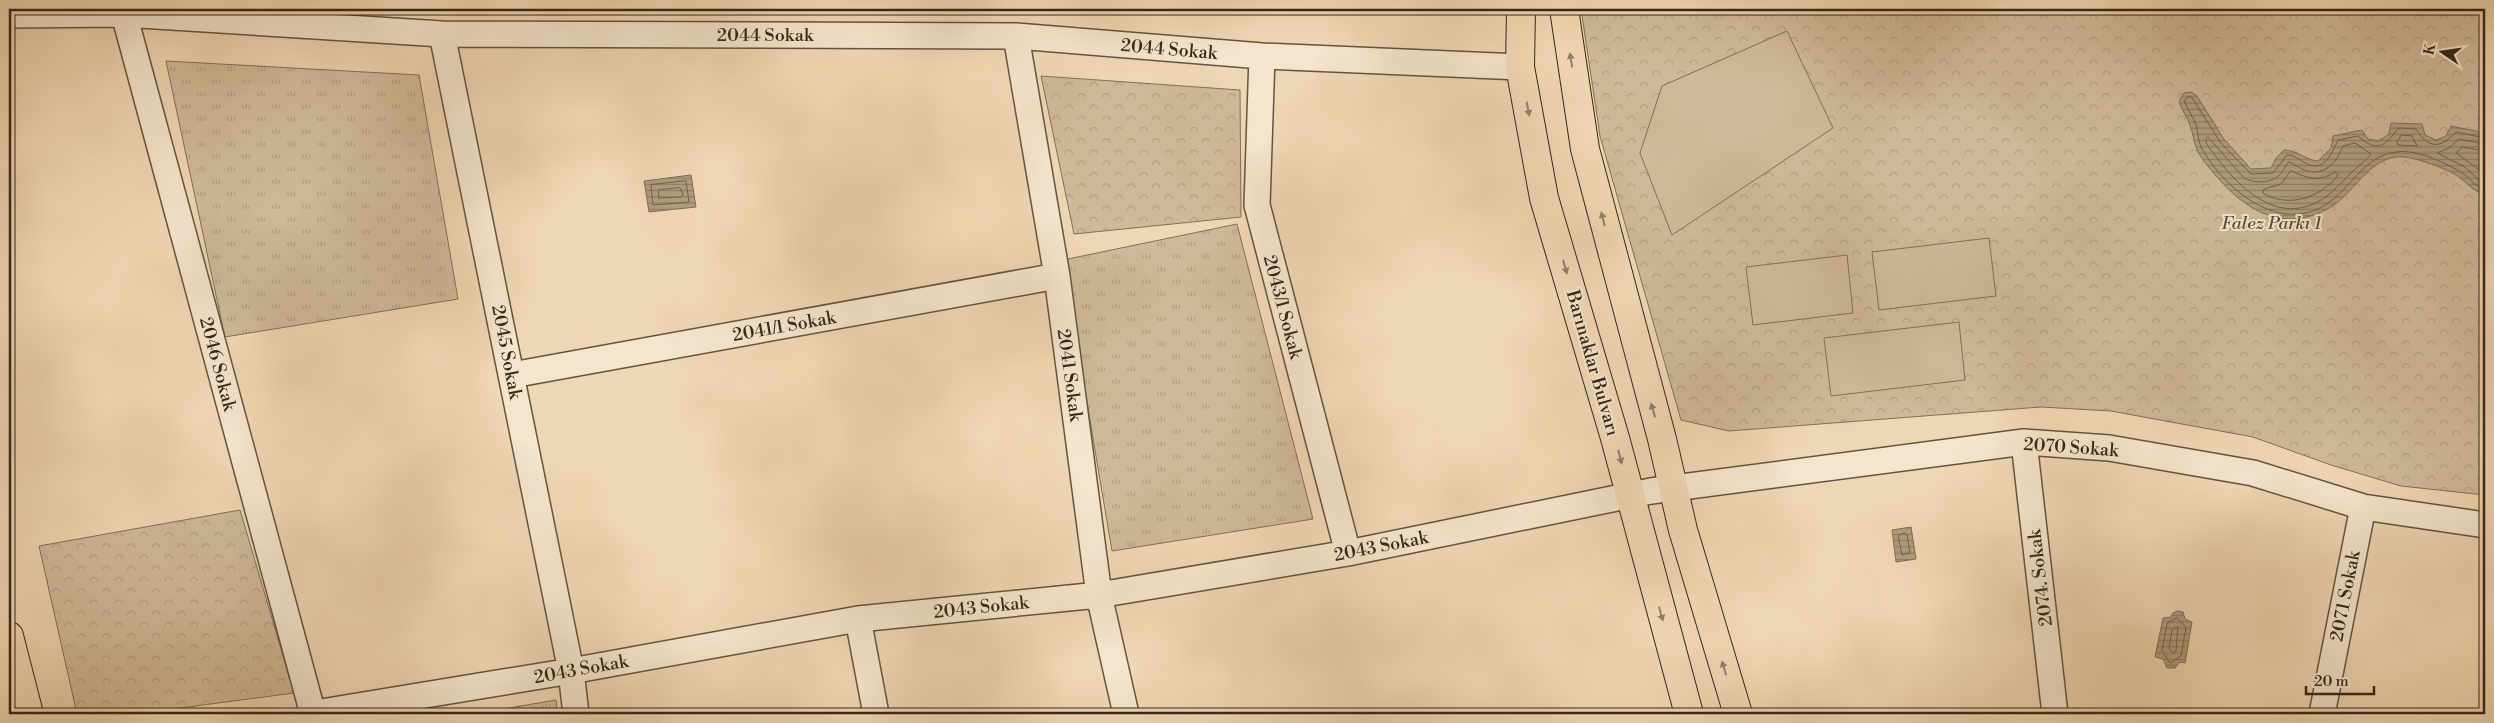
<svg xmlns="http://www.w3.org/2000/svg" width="2494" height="723" font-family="'Libre Bodoni',serif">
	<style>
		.grass { fill: url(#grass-tufts); stroke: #827058 }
		.park { fill: url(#park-crowns); stroke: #827058 }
		.pitch { fill: #d0b998; stroke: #827058 }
		.water { fill: url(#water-rules); stroke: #7f6e55 }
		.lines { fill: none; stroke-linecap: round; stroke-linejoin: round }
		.shore { stroke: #72624a; stroke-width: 1 }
		.minor-casing { stroke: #64543e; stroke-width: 28 }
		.major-casing { stroke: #352817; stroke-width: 30 }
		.minor { stroke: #f5e5ce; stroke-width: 25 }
		.major { stroke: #f0d7b3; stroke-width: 28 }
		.oneway { fill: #928065 }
		.labels { text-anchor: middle; stroke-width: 4; stroke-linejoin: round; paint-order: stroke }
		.street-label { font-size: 18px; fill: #352817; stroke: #f5e5ce }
		.park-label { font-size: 18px; font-style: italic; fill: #5c4c37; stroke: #f5e5ce }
	</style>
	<defs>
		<pattern id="grass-tufts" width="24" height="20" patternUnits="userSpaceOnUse" patternTransform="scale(1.25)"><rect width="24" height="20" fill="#d0b998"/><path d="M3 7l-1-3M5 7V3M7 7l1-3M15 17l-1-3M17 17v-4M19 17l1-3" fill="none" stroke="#b39f82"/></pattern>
		<pattern id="park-crowns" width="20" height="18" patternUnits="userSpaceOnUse" patternTransform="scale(1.25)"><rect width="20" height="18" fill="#d0b998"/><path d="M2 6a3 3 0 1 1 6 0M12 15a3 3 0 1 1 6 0" fill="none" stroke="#b39f82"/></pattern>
		<pattern id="water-rules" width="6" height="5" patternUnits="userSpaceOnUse" patternTransform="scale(1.25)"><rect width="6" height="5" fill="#b09c7e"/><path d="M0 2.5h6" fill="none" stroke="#907f66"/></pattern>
	</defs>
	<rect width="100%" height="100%" fill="#f0d7b3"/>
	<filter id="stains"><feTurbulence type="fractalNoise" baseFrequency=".004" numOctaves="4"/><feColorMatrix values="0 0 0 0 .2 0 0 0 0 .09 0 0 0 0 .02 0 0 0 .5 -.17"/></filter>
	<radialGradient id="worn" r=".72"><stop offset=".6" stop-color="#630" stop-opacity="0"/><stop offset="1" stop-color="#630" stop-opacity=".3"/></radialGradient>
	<!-- grass -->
	<path class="grass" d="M 166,61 L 419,75 L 458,299 L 225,337 Z
		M 1237,224 L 1313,519 L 1112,551 L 1063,260 Z
		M 556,700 L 558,714 L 474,714 Z"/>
	<!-- park -->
	<path class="park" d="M 1581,9 L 2485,9 L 2485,495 L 2401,486 L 2331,465 L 2253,437 L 2111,411 L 2041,407 L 1729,431 L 1681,420 L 1600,136 Z
		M 1041,76 L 1240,90 L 1241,217 L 1074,234 Z
		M 240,510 L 294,693 L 135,714 L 77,714 L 39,546 Z"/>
	<!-- pitch -->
	<path class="pitch" d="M 1787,31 L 1833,128 L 1672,235 L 1640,153 L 1662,86 Z
		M 1989,238 L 1996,296 L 1879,310 L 1872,252 Z
		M 1847,255 L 1853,313 L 1753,325 L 1746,267 Z
		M 1959,322 L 1965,380 L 1831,396 L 1824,338 Z"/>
	<!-- water -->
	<path class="water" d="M 2191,92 L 2197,96 L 2224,139 L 2251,169 L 2271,168 L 2276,158 L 2284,150 C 2297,150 2305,160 2318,161 L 2331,148 L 2333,136 L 2362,130 L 2368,139 L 2379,141 L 2389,134 L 2391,123 L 2422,124 L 2425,135 L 2436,140 L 2446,136 L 2451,126 L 2485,133 L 2485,193 C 2473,192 2470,185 2460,178 C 2449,169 2411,155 2396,157 C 2367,161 2354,193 2331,207 C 2287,233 2248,213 2218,178 C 2210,169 2200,158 2196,147 C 2193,140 2193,132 2190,125 C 2187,117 2181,109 2179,101 L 2184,93 Z
		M 691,175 L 696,207 L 649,212 L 644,181 Z
		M 1911,527 L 1916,559 L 1896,562 L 1892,530 Z
		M 2178,611 L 2183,612 L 2185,619 L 2192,622 L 2185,663 L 2180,662 L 2175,668 L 2167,668 L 2163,659 L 2155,657 L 2163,618 L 2171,617 L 2173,613 Z"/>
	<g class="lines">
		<!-- shore -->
		<path class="shore" d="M 2402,135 L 2412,136 L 2417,146 L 2398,145 L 2397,142 Z
			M 2208,137 L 2243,177 C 2251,183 2268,184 2277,177 C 2283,173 2284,166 2289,162 C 2295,164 2301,169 2307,171 C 2325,176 2338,161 2343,146 L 2355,143 L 2371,154 C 2366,161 2358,166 2352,172 C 2344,180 2336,189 2327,196 C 2277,233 2232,181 2206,143 L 2206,139 Z
			M 2485,138 L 2456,132 C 2441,149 2428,149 2416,129 L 2398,128 C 2385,147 2377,153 2358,136 L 2338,140 C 2332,153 2324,174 2305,163 C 2299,159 2294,155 2287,155 L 2273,173 L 2251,174 L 2220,142 L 2193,99 L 2189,96 L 2184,101 C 2187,109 2193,116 2196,125 C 2198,132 2198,140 2201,147 C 2225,190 2282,238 2331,201 C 2352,185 2367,155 2396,152 C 2417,149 2443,162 2461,172 C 2470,177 2473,187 2485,188
			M 2485,144 L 2459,139 L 2449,148 L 2437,153 L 2465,167 L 2480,181 L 2485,181
			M 2485,151 L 2462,147 L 2456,153 L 2485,174
			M 2291,171 C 2308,178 2318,183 2335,172 L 2338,175 C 2322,197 2288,209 2263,193 L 2264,189 L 2281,184 Z
			M 686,181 L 689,202 L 653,205 L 651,185 Z
			M 680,188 L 683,194 L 681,197 L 658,198 L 659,190 Z
			M 1905,533 L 1907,535 L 1910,553 L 1902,555 L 1898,536 Z
			M 2177,618 L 2186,627 L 2181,656 L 2170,663 L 2162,651 L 2167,624 Z
			M 2178,627 L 2176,651 L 2173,653 L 2169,648 L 2172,630 Z"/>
		<!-- minor casing -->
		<g class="minor-casing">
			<path id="minor" d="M 124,14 L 313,714
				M 9,15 L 124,14 L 442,34 L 1016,36 L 1262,56 L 1520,67
				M 442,34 L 571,671 L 576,714
				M 1016,36 L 1057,276 L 1099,595 L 1126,714
				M 1262,56 L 1257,205 L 1348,553
				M 512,375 L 1057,276
				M 2024,442 L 2055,714
				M 858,619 L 876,714
				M 309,714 L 571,671 L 858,619 L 1099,595 L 1348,553 L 1651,491 L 2024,442 L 2109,448 L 2253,473 L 2363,507 L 2485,525
				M 2322,714 L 2363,507"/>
		</g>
		<!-- major casing -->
		<g class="major-casing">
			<path id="major" d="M 1521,9 L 1520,67 L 1544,198 L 1615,438 L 1689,714
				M 1564,9 L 1585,149 L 1662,439 L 1683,530 L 1738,714
				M 9,636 L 29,714"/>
		</g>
		<!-- minor -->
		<use href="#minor" class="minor"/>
		<!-- major -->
		<use href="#major" class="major"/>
	</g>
	<!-- one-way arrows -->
	<defs><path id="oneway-solid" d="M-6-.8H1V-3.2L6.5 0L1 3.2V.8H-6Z" transform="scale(1.25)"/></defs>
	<g class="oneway">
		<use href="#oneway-solid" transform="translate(1571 60) rotate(-99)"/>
		<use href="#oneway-solid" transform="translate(1528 109) rotate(79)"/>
		<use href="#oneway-solid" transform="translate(1603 219) rotate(-104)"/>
		<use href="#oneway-solid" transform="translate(1565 267) rotate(74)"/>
		<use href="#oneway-solid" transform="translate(1653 410) rotate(-106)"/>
		<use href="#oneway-solid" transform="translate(1620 457) rotate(76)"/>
		<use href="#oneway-solid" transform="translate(1661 614) rotate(74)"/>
		<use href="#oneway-solid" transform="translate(1724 668) rotate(-107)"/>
	</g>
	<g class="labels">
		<!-- street labels -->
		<g class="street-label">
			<text x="765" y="41">2044 Sokak</text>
			<text transform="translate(1169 49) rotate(5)" y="6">2044 Sokak</text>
			<text transform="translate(1283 307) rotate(75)" y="6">2043/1 Sokak</text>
			<text transform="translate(784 326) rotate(-10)" y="6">2041/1 Sokak</text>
			<text transform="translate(507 352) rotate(79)" y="6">2045 Sokak</text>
			<text transform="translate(1593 363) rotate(74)" y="6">Barınaklar Bulvarı</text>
			<text transform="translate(218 364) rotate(75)" y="6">2046 Sokak</text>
			<text transform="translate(1070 375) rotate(82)" y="6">2041 Sokak</text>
			<text transform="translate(2071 447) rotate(4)" y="6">2070 Sokak</text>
			<text transform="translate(1381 546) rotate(-11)" y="6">2043 Sokak</text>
			<text transform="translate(2040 578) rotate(-97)" y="6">2074. Sokak</text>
			<text transform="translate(2345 596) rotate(-79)" y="6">2071 Sokak</text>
			<text transform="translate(981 607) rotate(-6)" y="6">2043 Sokak</text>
			<text transform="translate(581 669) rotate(-10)" y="6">2043 Sokak</text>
		</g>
		<!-- park labels -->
		<g class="park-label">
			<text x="2271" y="229">Falez Parkı 1</text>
		</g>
	</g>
	<!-- margin -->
	<rect width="2494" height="723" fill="none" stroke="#f0d7b3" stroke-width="30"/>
	<rect x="10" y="10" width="2474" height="703" fill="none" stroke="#352817" stroke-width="2.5"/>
	<rect x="15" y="15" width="2464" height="693" fill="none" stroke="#352817"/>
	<!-- north arrow -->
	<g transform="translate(2442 52) rotate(283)" stroke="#f5e5ce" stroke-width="4" paint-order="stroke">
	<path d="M0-4L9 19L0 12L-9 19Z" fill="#352817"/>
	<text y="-8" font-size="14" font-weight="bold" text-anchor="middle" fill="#352817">K</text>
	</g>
	<!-- scale -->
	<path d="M2306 686v8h68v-8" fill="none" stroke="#352817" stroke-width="2.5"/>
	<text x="2314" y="686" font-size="15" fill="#352817" stroke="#f5e5ce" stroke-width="4" paint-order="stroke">20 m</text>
	<rect width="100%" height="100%" filter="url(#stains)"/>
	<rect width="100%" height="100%" fill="url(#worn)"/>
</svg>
